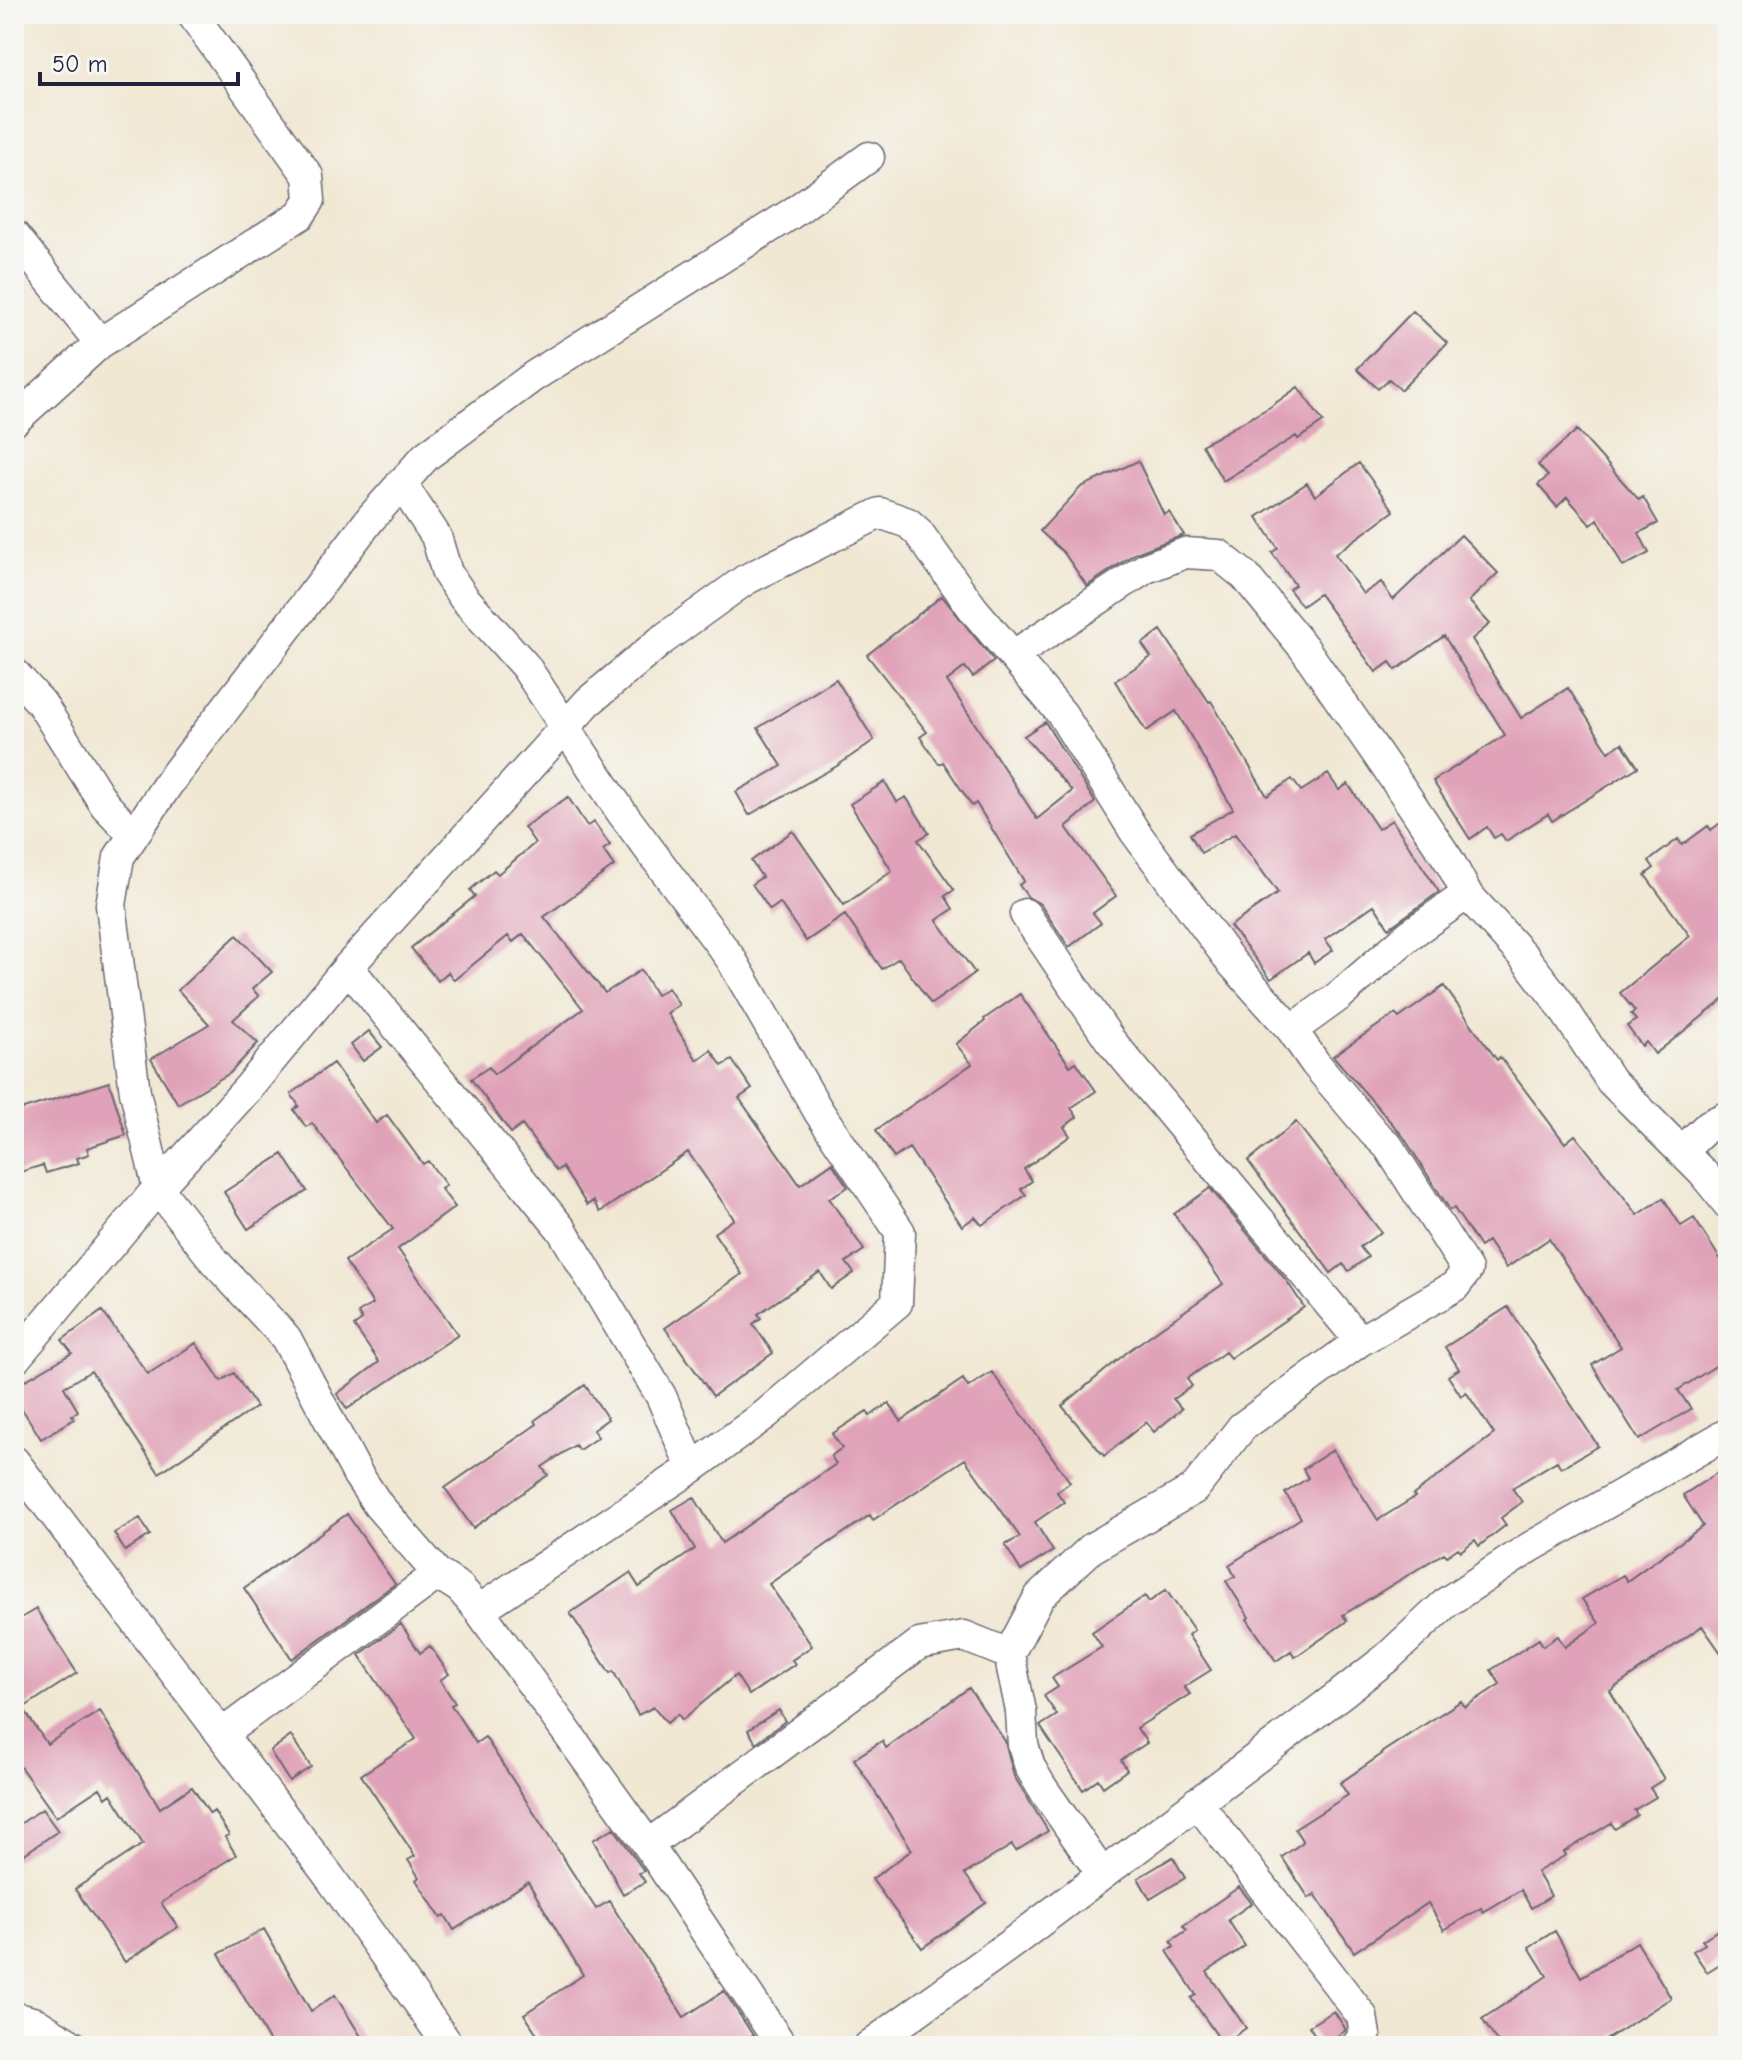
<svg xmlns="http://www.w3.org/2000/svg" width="1742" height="2060" font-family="'Comic Neue',sans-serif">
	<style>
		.building { fill: #e0a2b8 }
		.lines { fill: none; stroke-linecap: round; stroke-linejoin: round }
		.street-casing { stroke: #6a6771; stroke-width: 33 }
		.street { stroke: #fff; stroke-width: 30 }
	</style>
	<rect width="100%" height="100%" fill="#f6f6f2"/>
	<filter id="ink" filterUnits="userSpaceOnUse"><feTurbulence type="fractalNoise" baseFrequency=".0125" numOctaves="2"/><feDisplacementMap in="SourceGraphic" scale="16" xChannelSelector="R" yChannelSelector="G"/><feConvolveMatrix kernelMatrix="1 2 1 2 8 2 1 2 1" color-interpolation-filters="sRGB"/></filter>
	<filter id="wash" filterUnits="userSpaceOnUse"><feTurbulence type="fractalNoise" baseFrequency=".006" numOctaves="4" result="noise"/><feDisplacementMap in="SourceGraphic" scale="32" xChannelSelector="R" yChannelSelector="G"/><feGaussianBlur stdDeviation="1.8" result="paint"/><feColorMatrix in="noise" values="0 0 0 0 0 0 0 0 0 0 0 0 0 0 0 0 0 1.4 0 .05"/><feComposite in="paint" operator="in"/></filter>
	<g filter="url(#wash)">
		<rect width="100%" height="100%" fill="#f1e8d4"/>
		<g id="blocks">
			<!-- building -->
			<path class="building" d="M 1413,311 L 1447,343 L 1401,390 L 1389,379 L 1378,389 L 1357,369 Z
				M 1298,387 L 1323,422 L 1298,439 L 1296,436 L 1223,481 L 1202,445 L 1270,407 Z
				M 1577,430 L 1639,500 L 1643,497 L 1658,523 L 1639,533 L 1649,553 L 1623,567 L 1598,519 L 1591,525 L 1567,497 L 1557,507 L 1538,485 L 1548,476 L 1538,465 Z
				M 1138,461 L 1164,515 L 1169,512 L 1184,535 L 1136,553 L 1087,586 L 1064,553 L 1040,531 L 1081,487 Z
				M 1359,463 L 1394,511 L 1335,554 L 1363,594 L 1381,582 L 1393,600 L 1461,535 L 1498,573 L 1469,601 L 1490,624 L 1472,639 L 1521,718 L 1568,688 L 1609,752 L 1622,743 L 1638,767 L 1552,821 L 1548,814 L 1506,841 L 1501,834 L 1494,838 L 1487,827 L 1470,839 L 1433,781 L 1505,735 L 1444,636 L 1396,670 L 1390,662 L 1376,672 L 1319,594 L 1302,606 L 1289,589 L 1295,585 L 1272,553 L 1278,548 L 1257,517 L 1307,483 L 1315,496 Z
				M 942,596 L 994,661 L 973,677 L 965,667 L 947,681 L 1037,819 L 1072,791 L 1024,736 L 1045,722 L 1095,802 L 1066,827 L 1116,896 L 1093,913 L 1101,923 L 1069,947 L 1040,904 L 1028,897 L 1019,885 L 1024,881 L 976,803 L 972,806 L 943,762 L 939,764 L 920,737 L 927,732 L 867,655 Z
				M 1161,630 L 1209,702 L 1211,701 L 1267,796 L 1292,779 L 1301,791 L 1328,774 L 1339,790 L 1348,784 L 1378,829 L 1392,820 L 1439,892 L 1389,928 L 1374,905 L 1325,939 L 1333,950 L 1314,963 L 1308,953 L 1271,979 L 1230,926 L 1278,893 L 1235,834 L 1201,853 L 1190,834 L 1233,809 L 1176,711 L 1146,731 L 1115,681 L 1151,657 L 1142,644 Z
				M 836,679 L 874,740 L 837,766 L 749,815 L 736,792 L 782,766 L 758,728 Z
				M 885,782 L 897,802 L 906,797 L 929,833 L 918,840 L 954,890 L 945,896 L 953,909 L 937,920 L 975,973 L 931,1004 L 899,958 L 882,969 L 845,915 L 806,941 L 780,903 L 770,910 L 752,884 L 762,877 L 751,861 L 793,831 L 844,905 L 892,871 L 850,804 Z
				M 568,797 L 587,826 L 594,822 L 610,845 L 603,850 L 614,866 L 544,917 L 605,993 L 641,970 L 656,995 L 668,988 L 679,1005 L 667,1013 L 697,1060 L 711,1050 L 722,1066 L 732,1060 L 752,1089 L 739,1098 L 800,1185 L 832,1163 L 848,1187 L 829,1198 L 864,1250 L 846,1262 L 854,1273 L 831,1289 L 820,1272 L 758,1314 L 761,1318 L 753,1324 L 773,1353 L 713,1396 L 665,1328 L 742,1274 L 714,1233 L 734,1219 L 688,1152 L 600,1212 L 593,1201 L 587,1205 L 562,1167 L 556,1171 L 522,1125 L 511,1133 L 471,1079 L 489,1067 L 494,1074 L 583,1009 L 523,934 L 513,942 L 508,936 L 454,980 L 448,972 L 438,981 L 411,948 L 475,896 L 470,890 L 494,870 L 498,874 L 535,843 L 524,827 Z
				M 1728,817 L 1728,996 L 1655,1054 L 1646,1042 L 1642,1046 L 1627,1026 L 1636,1020 L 1631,1014 L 1635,1011 L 1620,993 L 1690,936 L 1645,875 L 1654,868 L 1649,861 L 1678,839 L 1682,845 L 1708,826 L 1711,830 Z
				M 237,935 L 272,972 L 252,989 L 259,996 L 233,1020 L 258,1043 L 230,1073 L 178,1104 L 151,1059 L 209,1024 L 178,990 Z
				M 1444,986 L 1497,1060 L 1500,1057 L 1565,1143 L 1575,1135 L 1638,1215 L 1663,1198 L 1681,1226 L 1694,1218 L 1728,1271 L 1728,1358 L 1678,1390 L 1691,1409 L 1639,1440 L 1592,1365 L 1621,1347 L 1549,1239 L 1506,1268 L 1488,1241 L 1480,1247 L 1454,1208 L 1450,1210 L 1403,1136 L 1333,1056 L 1395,1014 L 1399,1018 Z
				M 1020,994 L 1070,1066 L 1076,1062 L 1096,1091 L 1071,1108 L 1077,1117 L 1064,1127 L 1070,1136 L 1024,1169 L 1032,1181 L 1021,1189 L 1026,1195 L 982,1225 L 975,1217 L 962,1226 L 909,1148 L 894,1158 L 876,1130 L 972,1064 L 956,1044 L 985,1021 L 984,1019 Z
				M 369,1031 L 382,1047 L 363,1061 L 351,1045 Z
				M 333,1063 L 376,1123 L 387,1115 L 423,1164 L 428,1161 L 446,1185 L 441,1189 L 455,1207 L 398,1249 L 458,1335 L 347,1409 L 337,1394 L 379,1362 L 354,1326 L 362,1320 L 358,1313 L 373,1304 L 345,1261 L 393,1229 L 312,1123 L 306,1127 L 294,1110 L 299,1106 L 291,1094 Z
				M 109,1082 L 126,1135 L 87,1148 L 89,1154 L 77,1158 L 79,1163 L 46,1173 L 43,1165 L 14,1174 L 14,1112 Z
				M 1296,1122 L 1381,1232 L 1360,1247 L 1368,1257 L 1349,1271 L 1343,1264 L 1331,1273 L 1248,1161 Z
				M 283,1154 L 307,1191 L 248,1229 L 224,1192 Z
				M 1210,1188 L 1286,1280 L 1304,1307 L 1230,1358 L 1225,1352 L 1187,1379 L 1192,1386 L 1173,1399 L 1182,1409 L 1154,1432 L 1146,1422 L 1104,1456 L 1062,1406 L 1131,1349 L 1223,1284 L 1174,1214 Z
				M 1508,1307 L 1598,1446 L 1561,1468 L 1557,1461 L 1512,1488 L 1522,1502 L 1501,1518 L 1506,1525 L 1479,1546 L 1475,1540 L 1461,1551 L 1458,1548 L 1447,1556 L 1444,1553 L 1343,1615 L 1347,1621 L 1295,1657 L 1291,1651 L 1276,1661 L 1247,1619 L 1249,1617 L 1226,1581 L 1235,1576 L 1229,1565 L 1301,1518 L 1285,1493 L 1308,1478 L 1303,1469 L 1333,1450 L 1378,1520 L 1415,1497 L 1413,1495 L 1494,1434 L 1466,1392 L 1461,1396 L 1448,1376 L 1459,1369 L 1445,1347 Z
				M 102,1311 L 148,1374 L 196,1343 L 221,1381 L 234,1373 L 256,1407 L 159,1473 L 91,1371 L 64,1387 L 78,1411 L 72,1415 L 74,1419 L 41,1439 L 14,1396 L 14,1387 L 72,1353 L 62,1340 Z
				M 992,1372 L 1070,1482 L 1057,1492 L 1064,1502 L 1035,1522 L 1053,1551 L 1021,1571 L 1005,1545 L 1020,1537 L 965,1459 L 873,1520 L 870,1515 L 769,1584 L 812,1646 L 792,1660 L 795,1664 L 749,1695 L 736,1675 L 682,1720 L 678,1714 L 667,1723 L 654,1707 L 638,1715 L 613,1671 L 610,1673 L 570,1613 L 630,1573 L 639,1587 L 695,1549 L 672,1510 L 694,1497 L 722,1543 L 836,1464 L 831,1456 L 842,1448 L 832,1434 L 867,1411 L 870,1416 L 889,1403 L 901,1421 L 963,1379 L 968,1387 Z
				M 585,1385 L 608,1419 L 593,1430 L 598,1437 L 579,1450 L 575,1445 L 542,1467 L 548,1475 L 473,1528 L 445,1488 L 537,1424 L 535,1420 Z
				M 1728,1466 L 1728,1663 L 1702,1626 L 1610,1691 L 1664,1779 L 1650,1788 L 1656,1797 L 1634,1810 L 1637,1815 L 1615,1829 L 1611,1823 L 1564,1852 L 1566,1855 L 1537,1872 L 1551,1896 L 1531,1908 L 1521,1890 L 1483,1912 L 1481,1908 L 1444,1930 L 1428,1903 L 1354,1952 L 1315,1894 L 1309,1898 L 1282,1857 L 1303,1842 L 1295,1829 L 1348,1795 L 1340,1783 L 1382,1754 L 1381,1753 L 1461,1701 L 1465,1707 L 1500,1684 L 1491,1670 L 1539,1639 L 1543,1646 L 1558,1636 L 1565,1647 L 1599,1623 L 1582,1599 L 1623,1575 L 1627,1581 L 1703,1526 L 1683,1495 Z
				M 347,1514 L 395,1584 L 292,1659 L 244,1588 Z
				M 140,1518 L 150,1535 L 125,1551 L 114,1533 Z
				M 1166,1590 L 1194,1630 L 1188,1635 L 1211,1670 L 1184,1687 L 1190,1694 L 1137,1728 L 1147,1743 L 1121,1760 L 1127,1770 L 1103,1787 L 1098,1779 L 1083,1790 L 1040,1726 L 1057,1715 L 1044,1696 L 1058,1687 L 1052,1678 L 1102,1647 L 1092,1632 L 1145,1596 L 1149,1602 Z
				M 36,1609 L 77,1673 L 23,1708 L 47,1744 L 100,1711 L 160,1808 L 192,1787 L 210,1814 L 214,1811 L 229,1835 L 225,1837 L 236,1855 L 161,1903 L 178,1927 L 125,1962 L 75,1889 L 143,1844 L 111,1794 L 106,1798 L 100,1788 L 56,1817 L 14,1758 L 14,1622 Z
				M 401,1624 L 420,1653 L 430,1646 L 449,1674 L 440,1680 L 455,1703 L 451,1705 L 476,1743 L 485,1737 L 596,1909 L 609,1901 L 684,2017 L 724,1991 L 760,2046 L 545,2046 L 524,2014 L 583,1975 L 528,1882 L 454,1930 L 445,1915 L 441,1918 L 416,1880 L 419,1877 L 408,1860 L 415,1856 L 361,1775 L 416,1739 L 359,1655 Z
				M 969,1688 L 1005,1741 L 1014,1776 L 1048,1831 L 1016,1851 L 1012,1845 L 965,1874 L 986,1903 L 922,1948 L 872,1879 L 912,1850 L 854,1759 L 882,1741 L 886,1748 Z
				M 779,1710 L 785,1721 L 756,1743 L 748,1730 Z
				M 291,1736 L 311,1767 L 289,1781 L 270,1751 Z
				M 42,1809 L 58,1831 L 14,1861 L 14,1828 Z
				M 614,1828 L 644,1871 L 639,1873 L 645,1882 L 623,1894 L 593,1840 Z
				M 1173,1857 L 1185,1878 L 1150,1899 L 1138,1878 Z
				M 1239,1887 L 1252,1903 L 1228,1920 L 1245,1946 L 1207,1972 L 1246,2028 L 1223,2044 L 1191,1998 L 1196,1995 L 1167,1951 L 1174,1947 L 1171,1941 L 1187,1930 L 1183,1926 Z
				M 1728,1924 L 1728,1959 L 1707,1972 L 1693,1951 L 1705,1944 L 1702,1940 Z
				M 264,1929 L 311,2011 L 335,1995 L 367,2046 L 272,2046 L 219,1954 Z
				M 1555,1931 L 1581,1977 L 1637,1942 L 1671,1998 L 1596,2046 L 1500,2046 L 1482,2019 L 1547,1976 L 1529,1947 Z
				M 1334,2011 L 1346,2030 L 1322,2046 L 1309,2026 Z"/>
		</g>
	</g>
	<g filter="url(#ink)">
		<use href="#blocks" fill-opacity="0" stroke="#6a6771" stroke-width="2"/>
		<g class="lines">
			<!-- street casing -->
			<g class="street-casing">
				<path id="street" d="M 14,235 L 100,343
					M 14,421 L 100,343 L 300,215 L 310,200 L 308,176 L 192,14
					M 401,483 L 436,536 L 447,573 L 464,598 L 525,666 L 622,813 L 731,959 L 819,1112 L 900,1232 L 897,1303 L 766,1414 L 692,1468 L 479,1610
					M 1014,655 L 1146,568 L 1185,553 L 1219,555 L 1245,576 L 1304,648 L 1402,790 L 1450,862 L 1467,894 L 1525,958 L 1559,1002 L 1611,1081 L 1703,1173 L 1728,1204
					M 14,673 L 41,703 L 105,805 L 133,834
					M 1025,914 L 1110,1040 L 1360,1341
					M 348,967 L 562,1230 L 661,1396 L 692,1468
					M 1292,1030 L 1339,996 L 1409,935 L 1467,894
					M 1682,1151 L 1709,1125 L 1728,1116
					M 14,1360 L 158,1188 L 249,1087 L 348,967 L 588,702 L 662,640 L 745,580 L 880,513 L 908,523 L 918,532 L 974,610 L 1062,714 L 1135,832 L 1232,963 L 1292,1030 L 1315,1063 L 1373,1132 L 1388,1146 L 1467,1270 L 1455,1286 L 1360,1341 L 1242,1427 L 1194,1489 L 1092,1548 L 1039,1597 L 1009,1654 L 1021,1711 L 1023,1745 L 1030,1767 L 1041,1786 L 1102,1874
					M 14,1461 L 329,1876 L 449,2046
					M 438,1574 L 378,1505 L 358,1475 L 286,1338 L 216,1263 L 158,1188 L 135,1092 L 111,905 L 119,857 L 170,781 L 371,518 L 426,456 L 534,376 L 791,214 L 869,157
					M 222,1734 L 438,1574 L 460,1588 L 479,1610 L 648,1845 L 782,2046
					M 1197,1802 L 1362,2016 L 1365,2035 L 1356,2046
					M 648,1845 L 919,1644 L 964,1636 L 1009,1654
					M 14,2017 L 36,2023 L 73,2046
					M 869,2046 L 1012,1943 L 1342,1693 L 1388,1657 L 1447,1602 L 1529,1548 L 1728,1433"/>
			</g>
			<!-- street -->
			<use href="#street" class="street"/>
		</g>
	</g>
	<!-- margin -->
	<rect width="1742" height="2060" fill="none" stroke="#f6f6f2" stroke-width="48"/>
	<!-- scale -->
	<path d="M40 72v12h198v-12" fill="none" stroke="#22223b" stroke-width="4"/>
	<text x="52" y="72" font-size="24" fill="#22223b" stroke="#f6f6f2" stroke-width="6" paint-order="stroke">50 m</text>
</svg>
